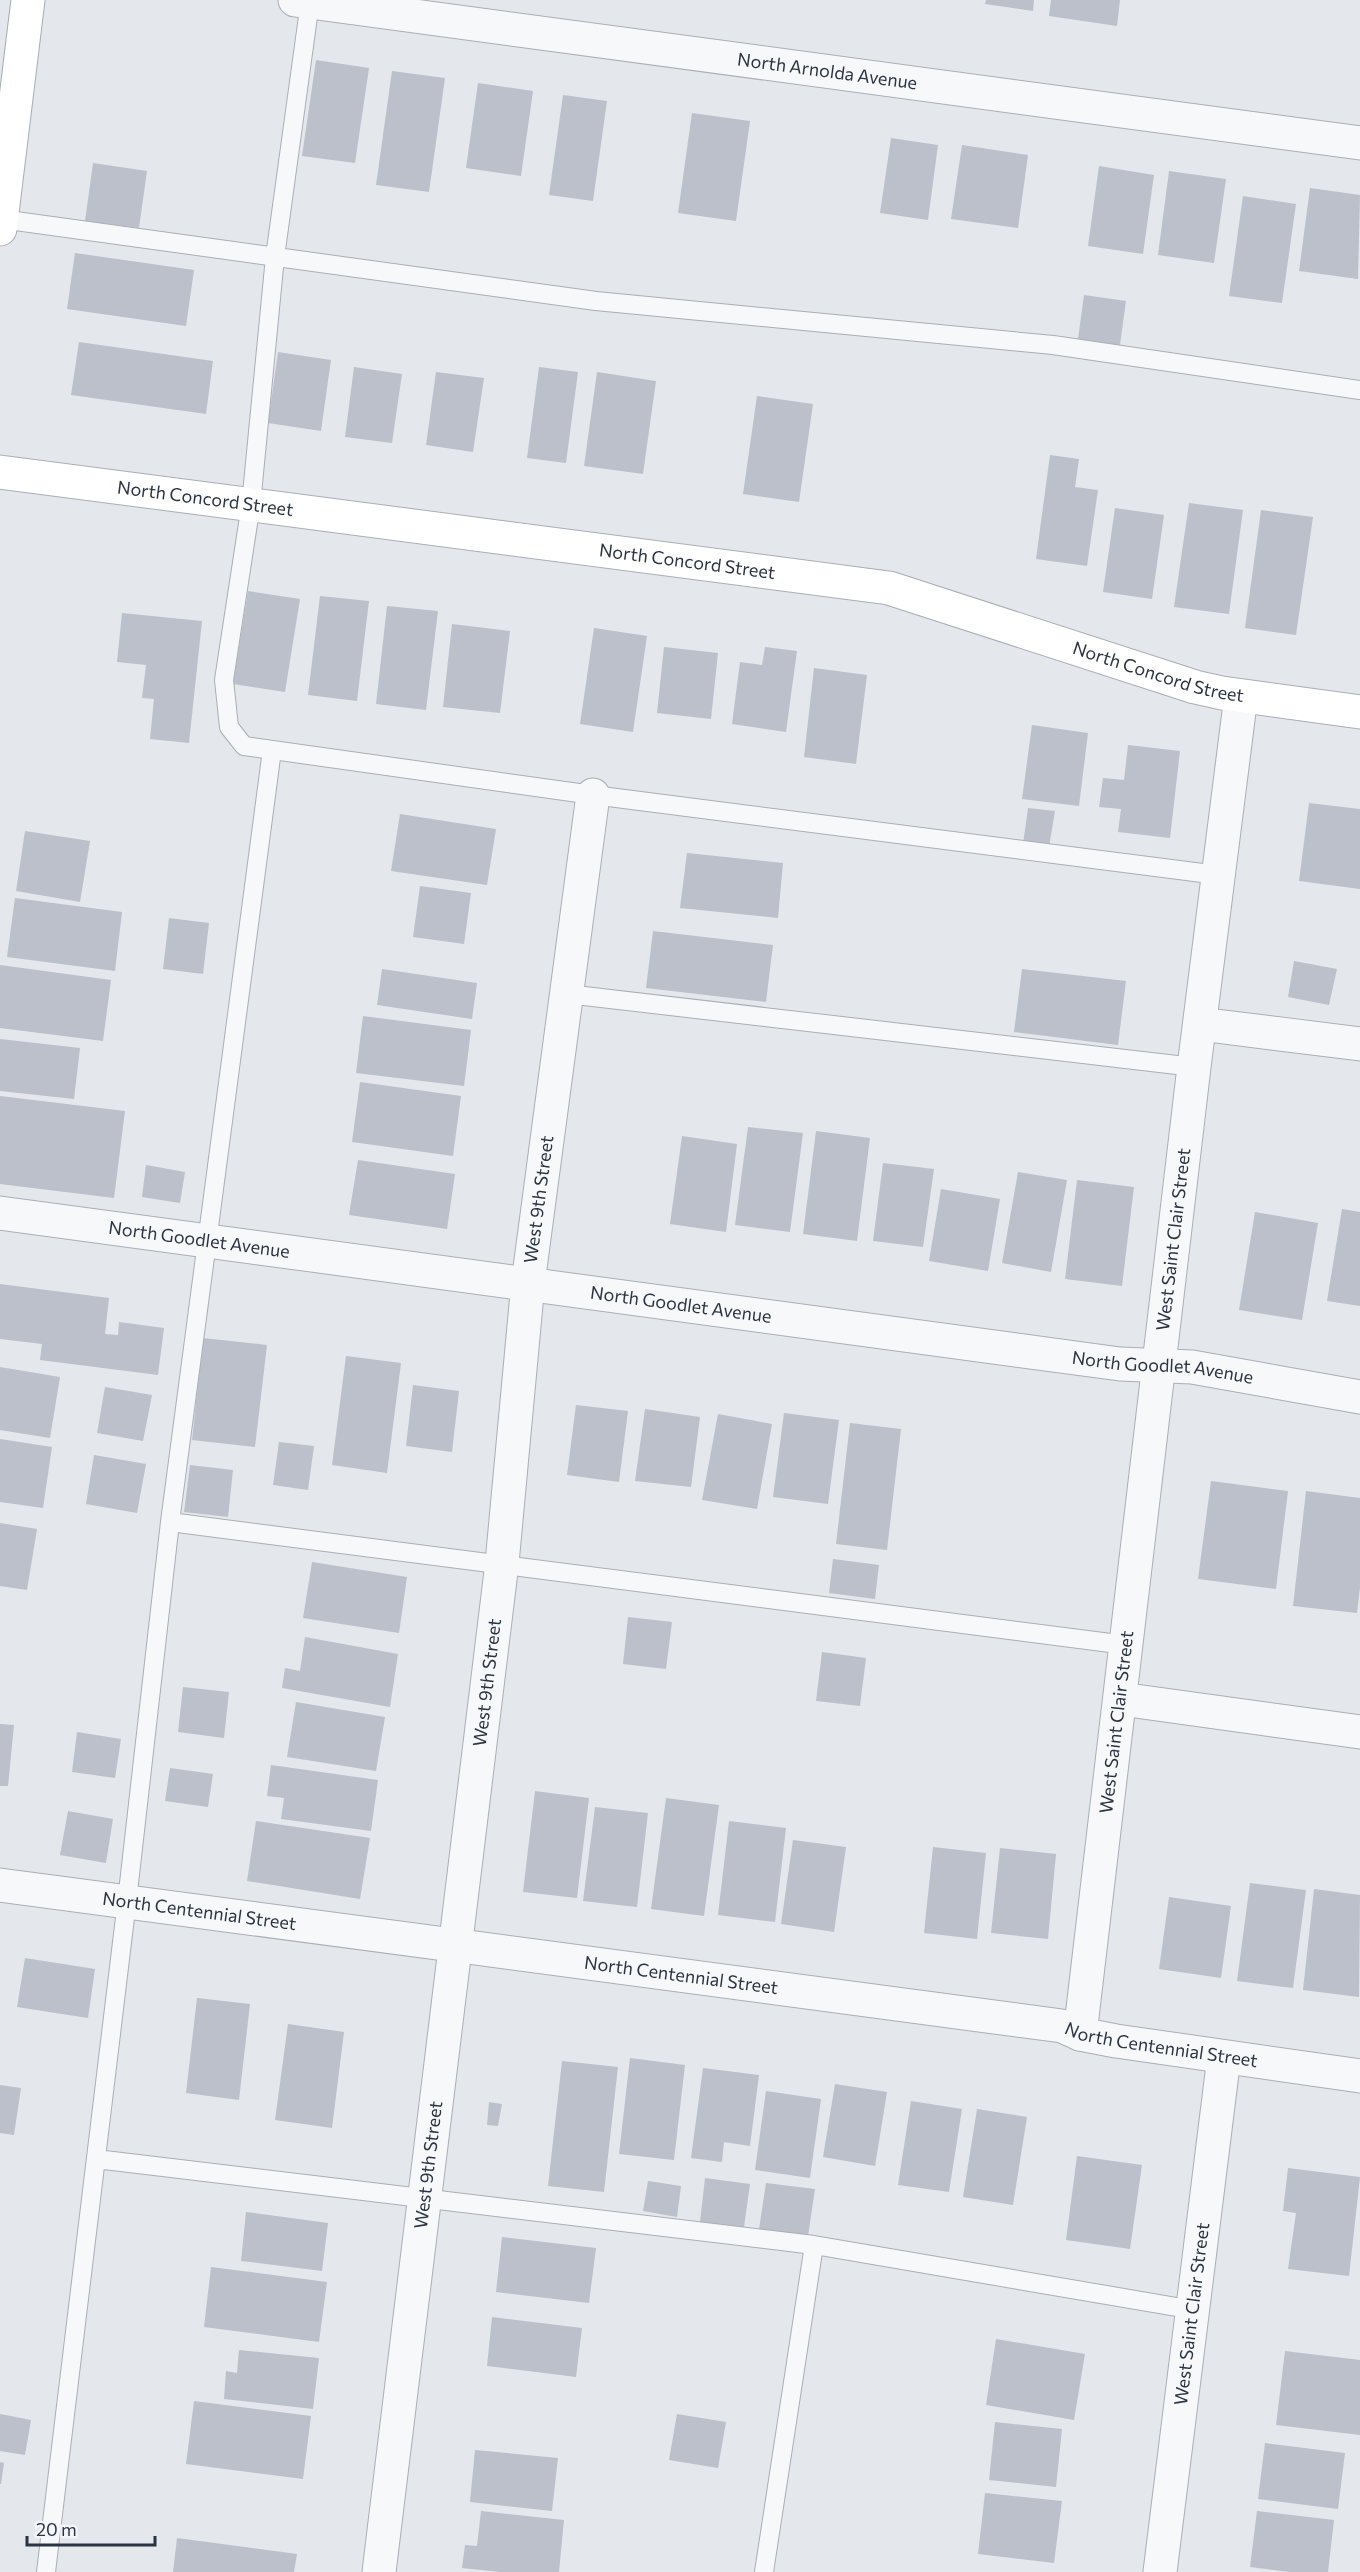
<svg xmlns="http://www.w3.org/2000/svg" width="1360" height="2572" font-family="Commissioner,sans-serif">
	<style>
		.building { fill: #bbc0ca }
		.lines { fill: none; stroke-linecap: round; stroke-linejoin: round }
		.lane-casing { stroke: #a9aeb7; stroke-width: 20 }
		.street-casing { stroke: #a9aeb7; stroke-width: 35 }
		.secondary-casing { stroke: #a9aeb7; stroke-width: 35 }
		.primary-casing { stroke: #a3abb8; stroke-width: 35 }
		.lane { stroke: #f7f8fa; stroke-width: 18 }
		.street { stroke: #f7f8fa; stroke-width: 33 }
		.secondary { stroke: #fff; stroke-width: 33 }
		.primary { stroke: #fff; stroke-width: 33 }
		.labels { text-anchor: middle; stroke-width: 6; stroke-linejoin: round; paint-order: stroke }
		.street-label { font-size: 18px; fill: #2b3445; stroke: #f4f6f9 }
	</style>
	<rect width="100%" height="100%" fill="#e4e7ec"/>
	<!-- building -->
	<path class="building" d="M 986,0 L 1034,0 L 1033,11 L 985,4 Z
		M 1051,0 L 1120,0 L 1117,26 L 1049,16 Z
		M 316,60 L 369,68 L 355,163 L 302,156 Z
		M 392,71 L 445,78 L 429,192 L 376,185 Z
		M 478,83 L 533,91 L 521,176 L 466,168 Z
		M 563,95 L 607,101 L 593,201 L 549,195 Z
		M 692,113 L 750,121 L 736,221 L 678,213 Z
		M 891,138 L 938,145 L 928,220 L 880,213 Z
		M 962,145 L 1028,155 L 1018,228 L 951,219 Z
		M 93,163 L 147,171 L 139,228 L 85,221 Z
		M 1099,166 L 1154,175 L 1143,254 L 1088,246 Z
		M 1169,171 L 1226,179 L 1214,263 L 1158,255 Z
		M 1310,188 L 1360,195 L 1358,279 L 1299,271 Z
		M 1243,196 L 1296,204 L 1282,303 L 1229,296 Z
		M 75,253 L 194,270 L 186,326 L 67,309 Z
		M 1084,295 L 1126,301 L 1120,345 L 1078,339 Z
		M 79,342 L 213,361 L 206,414 L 71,395 Z
		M 278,352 L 331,360 L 321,431 L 268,423 Z
		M 354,367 L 402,374 L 392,443 L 345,437 Z
		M 539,367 L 578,372 L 566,463 L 527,458 Z
		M 436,372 L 484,378 L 473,452 L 426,445 Z
		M 597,372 L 656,381 L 643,474 L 584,466 Z
		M 757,396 L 813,404 L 799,502 L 743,494 Z
		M 1050,455 L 1079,459 L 1075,487 L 1098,490 L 1087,566 L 1036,559 Z
		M 1189,503 L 1243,510 L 1229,614 L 1174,607 Z
		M 1115,508 L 1164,515 L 1152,599 L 1103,592 Z
		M 1261,510 L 1313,517 L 1296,635 L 1245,628 Z
		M 248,591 L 300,599 L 285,692 L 233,684 Z
		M 320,596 L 369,601 L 357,701 L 308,695 Z
		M 387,606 L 438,611 L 426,710 L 376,704 Z
		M 122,613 L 202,621 L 189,743 L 150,739 L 154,699 L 142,698 L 146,665 L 117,662 Z
		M 452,624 L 510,631 L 500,713 L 443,707 Z
		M 594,628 L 647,636 L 633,732 L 580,724 Z
		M 664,647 L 718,653 L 711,719 L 657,713 Z
		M 765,647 L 797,651 L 786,732 L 732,724 L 740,662 L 762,665 Z
		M 814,668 L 867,675 L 856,764 L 804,757 Z
		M 1032,725 L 1088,733 L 1079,806 L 1022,799 Z
		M 1128,745 L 1180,751 L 1170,838 L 1118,832 L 1121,809 L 1099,807 L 1103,778 L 1124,780 Z
		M 1309,803 L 1360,809 L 1360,889 L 1299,881 Z
		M 1028,808 L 1055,811 L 1049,847 L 1023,844 Z
		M 400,814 L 496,829 L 487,885 L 391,871 Z
		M 25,831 L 90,841 L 80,902 L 16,891 Z
		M 687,853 L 783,863 L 778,918 L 680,908 Z
		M 420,886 L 471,893 L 464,944 L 413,937 Z
		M 15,898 L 122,912 L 115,971 L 7,957 Z
		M 169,918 L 209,923 L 203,974 L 163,969 Z
		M 653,931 L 773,945 L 766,1002 L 646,988 Z
		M 1294,961 L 1337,969 L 1329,1005 L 1288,997 Z
		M 0,965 L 111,980 L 103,1041 L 0,1028 Z
		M 382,969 L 477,983 L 472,1019 L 377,1005 Z
		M 1022,969 L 1126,981 L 1118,1045 L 1014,1032 Z
		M 363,1016 L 471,1030 L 464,1086 L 356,1073 Z
		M 0,1039 L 80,1048 L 74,1099 L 0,1091 Z
		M 360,1082 L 461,1096 L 453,1156 L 352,1142 Z
		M 0,1096 L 125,1111 L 114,1198 L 0,1184 Z
		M 748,1127 L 803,1133 L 790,1232 L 735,1225 Z
		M 816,1131 L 870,1138 L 857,1241 L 803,1234 Z
		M 682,1136 L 737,1144 L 726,1232 L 670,1224 Z
		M 358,1160 L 455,1174 L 447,1229 L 349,1215 Z
		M 883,1163 L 934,1169 L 923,1247 L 873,1241 Z
		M 146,1165 L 185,1172 L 180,1203 L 142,1197 Z
		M 1018,1172 L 1067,1180 L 1051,1272 L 1002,1263 Z
		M 1077,1180 L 1134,1187 L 1122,1286 L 1065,1279 Z
		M 941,1189 L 1000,1199 L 988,1271 L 929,1261 Z
		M 1342,1209 L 1360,1212 L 1360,1306 L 1327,1301 Z
		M 1255,1212 L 1318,1223 L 1302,1320 L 1239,1310 Z
		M 0,1284 L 109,1298 L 105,1334 L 118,1335 L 119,1322 L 164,1328 L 158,1375 L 40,1360 L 42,1344 L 0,1339 Z
		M 203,1338 L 267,1345 L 255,1447 L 192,1440 Z
		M 346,1356 L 401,1363 L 387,1473 L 332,1465 Z
		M 0,1367 L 60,1377 L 50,1438 L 0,1430 Z
		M 413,1385 L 459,1391 L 452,1452 L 406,1446 Z
		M 105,1387 L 152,1395 L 143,1441 L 97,1433 Z
		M 576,1405 L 628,1411 L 619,1482 L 567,1475 Z
		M 645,1409 L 700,1417 L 691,1487 L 635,1481 Z
		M 784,1413 L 839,1420 L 828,1504 L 773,1497 Z
		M 718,1414 L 772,1424 L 757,1509 L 702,1500 Z
		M 850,1423 L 901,1429 L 887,1550 L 836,1544 Z
		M 0,1439 L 52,1447 L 43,1508 L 0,1502 Z
		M 279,1442 L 314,1446 L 308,1490 L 273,1485 Z
		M 94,1455 L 146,1464 L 137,1513 L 86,1504 Z
		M 190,1465 L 233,1470 L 228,1517 L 184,1512 Z
		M 1211,1481 L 1288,1491 L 1276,1589 L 1198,1579 Z
		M 1306,1491 L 1360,1498 L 1360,1587 L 1357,1613 L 1293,1606 Z
		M 0,1523 L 37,1529 L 27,1590 L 0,1586 Z
		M 833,1559 L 879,1565 L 875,1599 L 829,1593 Z
		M 312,1562 L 407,1577 L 399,1633 L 303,1618 Z
		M 628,1617 L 672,1622 L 666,1669 L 623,1664 Z
		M 305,1637 L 398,1654 L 390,1707 L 282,1688 L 285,1668 L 300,1671 Z
		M 822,1652 L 866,1658 L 860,1706 L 816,1701 Z
		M 183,1687 L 229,1692 L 224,1738 L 178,1732 Z
		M 296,1702 L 385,1717 L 376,1771 L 287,1757 Z
		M 0,1724 L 14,1725 L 8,1786 L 0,1786 Z
		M 77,1732 L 121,1739 L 115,1778 L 72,1772 Z
		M 271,1765 L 378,1780 L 371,1831 L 281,1819 L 284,1798 L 267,1796 Z
		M 170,1768 L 213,1774 L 208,1807 L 165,1801 Z
		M 535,1791 L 589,1798 L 577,1898 L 523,1892 Z
		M 666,1798 L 719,1805 L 704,1916 L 651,1909 Z
		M 595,1807 L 648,1813 L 637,1907 L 583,1901 Z
		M 68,1811 L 113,1819 L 106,1863 L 60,1855 Z
		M 256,1821 L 370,1838 L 360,1899 L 247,1881 Z
		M 729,1821 L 786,1828 L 775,1922 L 718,1915 Z
		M 793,1840 L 846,1847 L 834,1932 L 781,1924 Z
		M 933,1847 L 986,1853 L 977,1939 L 924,1933 Z
		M 1000,1848 L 1056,1854 L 1048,1939 L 991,1933 Z
		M 1250,1883 L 1306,1890 L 1293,1988 L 1237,1981 Z
		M 1314,1889 L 1360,1895 L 1359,1997 L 1303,1990 Z
		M 1169,1897 L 1231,1906 L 1221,1978 L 1159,1969 Z
		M 25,1958 L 95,1969 L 88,2018 L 17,2007 Z
		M 197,1998 L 250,2004 L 239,2100 L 186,2093 Z
		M 288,2024 L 344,2032 L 332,2128 L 275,2120 Z
		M 630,2058 L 685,2065 L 674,2160 L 619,2154 Z
		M 562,2061 L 618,2067 L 604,2192 L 548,2186 Z
		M 703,2068 L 759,2075 L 750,2146 L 724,2142 L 722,2162 L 691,2158 Z
		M 835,2084 L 887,2092 L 875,2166 L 823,2157 Z
		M 0,2085 L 21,2088 L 14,2135 L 0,2133 Z
		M 766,2091 L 821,2099 L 810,2178 L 755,2170 Z
		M 911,2101 L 962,2109 L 949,2192 L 898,2185 Z
		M 489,2102 L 502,2104 L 498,2126 L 487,2125 Z
		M 977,2109 L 1027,2117 L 1013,2205 L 963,2197 Z
		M 1077,2156 L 1142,2165 L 1130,2249 L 1066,2240 Z
		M 1288,2168 L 1360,2177 L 1349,2276 L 1288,2269 L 1296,2213 L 1283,2211 Z
		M 705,2178 L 750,2184 L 744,2227 L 700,2222 Z
		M 648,2181 L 681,2186 L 677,2217 L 643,2211 Z
		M 766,2183 L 815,2189 L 808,2236 L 759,2229 Z
		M 246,2212 L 328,2223 L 322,2271 L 241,2261 Z
		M 502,2237 L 596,2248 L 589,2303 L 496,2292 Z
		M 211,2267 L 327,2282 L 319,2342 L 204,2327 Z
		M 492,2317 L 582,2328 L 576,2377 L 487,2366 Z
		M 996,2339 L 1085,2354 L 1074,2420 L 986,2405 Z
		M 239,2350 L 319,2358 L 313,2409 L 224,2399 L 226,2371 L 237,2373 Z
		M 1285,2351 L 1360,2360 L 1360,2435 L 1276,2425 Z
		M 194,2401 L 311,2416 L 303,2479 L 186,2464 Z
		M 0,2414 L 31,2420 L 25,2455 L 0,2451 Z
		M 677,2414 L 726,2422 L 718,2468 L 669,2460 Z
		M 995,2422 L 1062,2429 L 1056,2487 L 989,2480 Z
		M 1265,2443 L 1345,2453 L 1338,2509 L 1258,2499 Z
		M 475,2450 L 558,2458 L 552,2511 L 470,2502 Z
		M 0,2462 L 4,2463 L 1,2484 L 0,2484 Z
		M 985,2493 L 1062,2501 L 1054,2563 L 978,2554 Z
		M 481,2511 L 564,2520 L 559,2572 L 500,2572 L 462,2568 L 465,2545 L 477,2546 Z
		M 1257,2511 L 1334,2520 L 1328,2572 L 1289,2572 L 1250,2567 Z
		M 177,2538 L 297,2554 L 294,2572 L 173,2572 Z"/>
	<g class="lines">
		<!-- lane casing -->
		<g class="lane-casing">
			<path id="lane" d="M 310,2 L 275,257 L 251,504 L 224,680 L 229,727 L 244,746 L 593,795 L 1218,875
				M 1,219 L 596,301 L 1053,345 L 1360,390
				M 567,994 L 1194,1067
				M 170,1522 L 1126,1645
				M 96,2159 L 814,2245 L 1194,2310
				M 46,2572 L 127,1901 L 170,1522 L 272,750
				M 764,2572 L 814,2245"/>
		</g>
		<!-- street casing -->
		<g class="street-casing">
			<g id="street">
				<path id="s1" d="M 295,0 L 1360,143"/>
				<path d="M 1200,1024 L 1360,1044"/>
				<path id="s2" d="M 0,1213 L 1120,1364 L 1192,1367 L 1360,1397"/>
				<path d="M 1121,1699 L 1360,1732"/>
				<path id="s3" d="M 0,1885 L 1062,2026 L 1080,2034 L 1116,2041 L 1360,2076"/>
				<path id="s4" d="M 1080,2034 L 1194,1067 L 1241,696"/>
				<path id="s5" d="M 379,2572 L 502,1563 L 528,1283 L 593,795"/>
				<path id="s6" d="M 1160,2572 L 1224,2057"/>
			</g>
		</g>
		<!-- secondary casing -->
		<g class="secondary-casing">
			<g id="secondary">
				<path id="s7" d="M 0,472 L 889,588 L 1195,687 L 1222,693 L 1360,712"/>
			</g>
		</g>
		<!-- primary casing -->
		<g class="primary-casing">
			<path id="primary" d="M 0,229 L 28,0"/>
		</g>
		<!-- lane -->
		<use href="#lane" class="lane"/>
		<!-- street -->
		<use href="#street" class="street"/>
		<!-- secondary -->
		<use href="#secondary" class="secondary"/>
		<!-- primary -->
		<use href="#primary" class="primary"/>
	</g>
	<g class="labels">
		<!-- street labels -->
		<g class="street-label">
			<text dy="6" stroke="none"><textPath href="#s1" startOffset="537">North Arnolda Avenue</textPath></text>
			<text dy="6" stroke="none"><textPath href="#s7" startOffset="207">North Concord Street</textPath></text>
			<text dy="6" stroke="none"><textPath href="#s7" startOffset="693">North Concord Street</textPath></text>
			<text dy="6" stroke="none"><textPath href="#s7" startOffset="1179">North Concord Street</textPath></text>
			<text dy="6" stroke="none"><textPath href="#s5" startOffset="1382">West 9th Street</textPath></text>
			<text dy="6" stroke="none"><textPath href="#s2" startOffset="201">North Goodlet Avenue</textPath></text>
			<text dy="6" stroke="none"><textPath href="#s4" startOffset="800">West Saint Clair Street</textPath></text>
			<text dy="6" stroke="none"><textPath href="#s2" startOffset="687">North Goodlet Avenue</textPath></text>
			<text dy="6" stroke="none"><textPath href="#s2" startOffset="1173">North Goodlet Avenue</textPath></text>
			<text dy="6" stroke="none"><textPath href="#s5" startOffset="896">West 9th Street</textPath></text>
			<text dy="6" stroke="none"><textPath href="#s4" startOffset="314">West Saint Clair Street</textPath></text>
			<text dy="6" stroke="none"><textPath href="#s3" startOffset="201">North Centennial Street</textPath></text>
			<text dy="6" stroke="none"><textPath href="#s3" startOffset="687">North Centennial Street</textPath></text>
			<text dy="6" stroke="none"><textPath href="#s3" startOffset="1173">North Centennial Street</textPath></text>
			<text dy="6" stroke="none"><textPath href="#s5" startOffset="410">West 9th Street</textPath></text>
			<text dy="6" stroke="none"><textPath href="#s6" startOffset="260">West Saint Clair Street</textPath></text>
		</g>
	</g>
	<!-- scale -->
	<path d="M27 2536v9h128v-9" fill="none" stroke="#2b3445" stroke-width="3"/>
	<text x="36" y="2536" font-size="18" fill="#2b3445" stroke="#f4f6f9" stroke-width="4.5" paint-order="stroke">20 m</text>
</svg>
